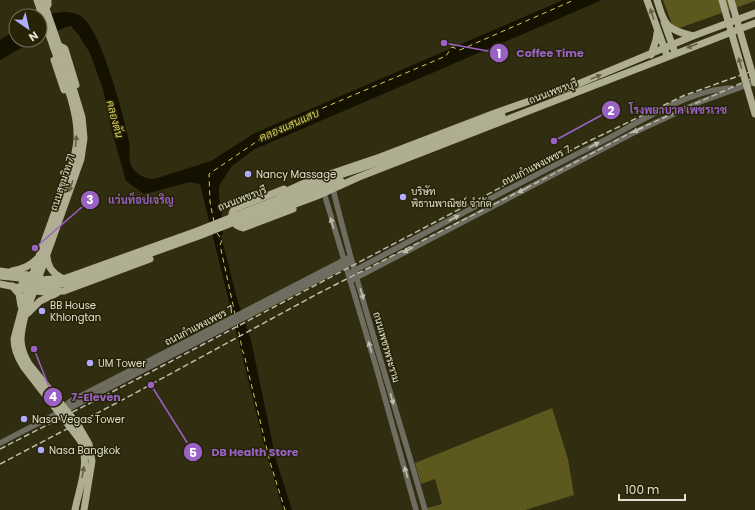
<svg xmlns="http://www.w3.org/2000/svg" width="755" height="510" font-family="Poppins,Sarabun,sans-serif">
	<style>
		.green { fill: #5d581e }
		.water { fill: #141100 }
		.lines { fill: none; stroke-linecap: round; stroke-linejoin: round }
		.ferry { stroke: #d6cb5c; stroke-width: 1; stroke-dasharray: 5 4; stroke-linecap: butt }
		.minor { stroke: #6e6d60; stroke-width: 5.5 }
		.major { stroke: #afad92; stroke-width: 7 }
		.rail { stroke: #bebdaa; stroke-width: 1.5; stroke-dasharray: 6 3; stroke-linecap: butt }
		.major-bridge { stroke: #afad92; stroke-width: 7 }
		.oneway { fill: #646146 }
		.oneway2 { fill: #bebdae }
		.poi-dot { fill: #afaefa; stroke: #262307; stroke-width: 1.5 }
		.labels { text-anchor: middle; stroke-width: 3; stroke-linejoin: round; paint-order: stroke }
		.street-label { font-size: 10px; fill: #e0dfcf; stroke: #262307 }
		.poi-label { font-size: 10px; fill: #e0dfcf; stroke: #262307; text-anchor: start }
		.water-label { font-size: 11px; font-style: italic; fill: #d6cb5c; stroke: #262307 }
		.leader { fill: none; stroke: #9962c4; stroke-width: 1.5 }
		.callout-dot { fill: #9962c4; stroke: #262307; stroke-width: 1.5 }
		.mark-label { font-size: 12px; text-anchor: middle; font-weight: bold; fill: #fff }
		.callout-label { font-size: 11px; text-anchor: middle; font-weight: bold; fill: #9962c4; stroke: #262307; stroke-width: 3; stroke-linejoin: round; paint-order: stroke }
	</style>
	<rect width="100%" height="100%" fill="#302d11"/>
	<!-- green -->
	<path class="green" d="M 663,0 L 755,0 L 755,1 L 677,29 L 673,27 Z
		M 552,408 L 568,459 L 574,495 L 525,510 L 427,510 L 427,508 L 442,504 L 435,479 L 421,484 L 415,463 Z"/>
	<!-- water -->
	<path class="water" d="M 563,0 L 602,0 L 253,150 L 231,167 L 219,186 L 219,198 L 221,208 L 223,234 L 221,236 L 238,302 L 251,340 L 276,460 L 292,510 L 283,510 L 264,444 L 200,184 L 190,182 L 149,193 L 144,194 L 126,181 L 112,132 L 103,89 L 90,53 L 78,34 L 71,26 L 66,27 L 40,38 L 40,17 C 53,13 66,9 79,15 C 100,24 124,117 129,141 C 131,148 128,158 131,165 C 135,174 145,179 154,179 L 211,161 L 255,133 Z
		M 16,30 L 16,40 L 35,40 L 0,60 L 0,40 Z"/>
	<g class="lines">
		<!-- ferry -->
		<path class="ferry" d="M 214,222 L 210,202 L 209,174 L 278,127 L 446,56 L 452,47 L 460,50 L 574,0
			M 217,233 L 222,240 L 220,245 L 235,314
			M 237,323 L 242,348 L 242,350 L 244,354 L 270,462 L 285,510"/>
		<!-- minor -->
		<path class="minor" d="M 333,189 C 359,297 395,403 425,510
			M 324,193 L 377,370 L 416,510
			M 348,274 C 433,229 518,183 605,140 C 641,121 692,89 732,88
			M 350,281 L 635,132 L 700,102 L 755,82
			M 61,409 L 71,401 L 350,257
			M 0,443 L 58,413 L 66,410 L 352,262"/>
		<!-- major -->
		<path class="major" d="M 647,0 L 666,53
			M 657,0 C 665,26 666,29 693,36
			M 40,9 L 46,7 L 48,5 L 48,0
			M 664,22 L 674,50
			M 54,48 C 58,46 62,46 65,49 L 76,85
			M 651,55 L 656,40 L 657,33
			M 54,60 L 64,90
			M 71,81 L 82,117 L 84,138 L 81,159 L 25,316 C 20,336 18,345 29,364 L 78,425 L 89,444 L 92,461 L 84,510
			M 66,83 C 72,100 78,120 77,139 C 77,145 75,151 74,158 L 27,290 L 14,339 C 14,350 18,358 23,366 L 80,440 C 91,462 79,488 75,510
			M 452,134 L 502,115
			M 284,189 L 234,209 C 228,219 233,225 243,228 L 293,209
			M 280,194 L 309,181 L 380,157 L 495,113 L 578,84 L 693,36 L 755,13
			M 283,203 L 341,181
			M 285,208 L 317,196 L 359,177 L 755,23
			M 47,257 C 48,267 52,272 60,277
			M 0,271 L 35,276
			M 12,271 C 23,269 30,266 38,258
			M 0,284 L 35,291 L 45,292 L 64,291 L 150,259
			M 12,286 L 19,294 L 21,306
			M 28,313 L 40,301 L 57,293"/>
		<!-- rail -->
		<path class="rail" d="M 0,449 L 147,374 L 585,143 L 683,96 L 755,70
			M 0,464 L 126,398 L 319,293 L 538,182 L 634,131 L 755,77"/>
		<!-- major-bridge -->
		<path class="major-bridge" d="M 37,0 L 66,83
			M 43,0 L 71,81
			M 722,0 L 755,114
			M 731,0 L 755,83
			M 240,225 L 285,208
			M 0,276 L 40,280 L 66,278 L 197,231 L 331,178 L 380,162 L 452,134
			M 22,283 L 50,286 L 68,283 L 199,236 L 283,203"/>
	</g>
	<!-- one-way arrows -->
	<defs><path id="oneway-solid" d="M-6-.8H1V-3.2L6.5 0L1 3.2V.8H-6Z"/></defs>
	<g class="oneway">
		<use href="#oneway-solid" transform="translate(652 14) rotate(-108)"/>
		<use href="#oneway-solid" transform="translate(692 46) rotate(159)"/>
		<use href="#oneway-solid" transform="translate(740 63) rotate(-106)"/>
		<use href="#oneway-solid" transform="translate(596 77) rotate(-22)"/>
		<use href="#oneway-solid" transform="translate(76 141) rotate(-85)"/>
		<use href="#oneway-solid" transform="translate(71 186) rotate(109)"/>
		<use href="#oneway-solid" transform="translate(83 472) rotate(-80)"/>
	</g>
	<g class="oneway2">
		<use href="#oneway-solid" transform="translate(638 130) rotate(155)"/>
		<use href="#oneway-solid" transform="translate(594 145) rotate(-27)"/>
		<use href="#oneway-solid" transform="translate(523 190) rotate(152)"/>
		<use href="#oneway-solid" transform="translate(454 218) rotate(-28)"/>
		<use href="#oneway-solid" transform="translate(332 223) rotate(-106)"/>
		<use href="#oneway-solid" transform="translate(408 250) rotate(153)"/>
		<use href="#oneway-solid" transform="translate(362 294) rotate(73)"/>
		<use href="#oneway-solid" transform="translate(370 347) rotate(-107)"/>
		<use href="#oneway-solid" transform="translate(392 399) rotate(75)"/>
		<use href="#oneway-solid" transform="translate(406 472) rotate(-106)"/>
	</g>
	<!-- markers -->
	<g class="poi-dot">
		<circle cx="248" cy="174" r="4"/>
		<circle cx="403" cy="197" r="4"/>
		<circle cx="42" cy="311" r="4"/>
		<circle cx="90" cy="363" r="4"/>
		<circle cx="24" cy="419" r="4"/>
		<circle cx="41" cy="450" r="4"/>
	</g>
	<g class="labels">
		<!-- street labels -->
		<g class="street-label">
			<text transform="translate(553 91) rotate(-21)" y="4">ถนนเพชรบุรี</text>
			<text transform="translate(536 165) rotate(-27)" y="4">ถนนกำแพงเพชร 7</text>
			<text transform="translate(62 182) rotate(-72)" y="4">ถนนสุขุมวิท 71</text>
			<text transform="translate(242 198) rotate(-21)" y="4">ถนนเพชรบุรี</text>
			<text transform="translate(199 325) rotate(-27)" y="4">ถนนกำแพงเพชร 7</text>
			<text transform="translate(387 347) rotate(74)" y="4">ถนนเพชรพระราม</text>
		</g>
		<!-- poi labels -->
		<g class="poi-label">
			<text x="256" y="178">Nancy Massage</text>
			<text x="411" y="195">บริษัท<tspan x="411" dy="12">พิธานพาณิชย์ จำกัด</tspan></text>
			<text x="50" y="309">BB House<tspan x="50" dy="12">Khlongtan</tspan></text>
			<text x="98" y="367">UM Tower</text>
			<text x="32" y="423">Nasa Vegas Tower</text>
			<text x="49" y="454">Nasa Bangkok</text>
		</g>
		<!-- water labels -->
		<g class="water-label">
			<text transform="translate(115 119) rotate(75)" y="4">คลองตัน</text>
			<text transform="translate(289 125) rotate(-24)" y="4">คลองแสนแสบ</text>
		</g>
	</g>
	<!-- callouts -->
	<path class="leader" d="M444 43L499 53M554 141L611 110M35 248L90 200M34 349L53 397M151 385L193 452"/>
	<g class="callout-dot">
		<circle cx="444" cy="43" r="4"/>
		<circle cx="554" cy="141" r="4"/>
		<circle cx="35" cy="248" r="4"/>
		<circle cx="34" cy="349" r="4"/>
		<circle cx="151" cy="385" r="4"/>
		<circle cx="499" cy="53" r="10"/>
		<circle cx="611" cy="110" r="10"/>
		<circle cx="90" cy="200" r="10"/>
		<circle cx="53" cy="397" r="10"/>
		<circle cx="193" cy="452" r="10"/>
	</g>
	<g class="mark-label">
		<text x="499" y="58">1</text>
		<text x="611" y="115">2</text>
		<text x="90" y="204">3</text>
		<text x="53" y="401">4</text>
		<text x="193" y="457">5</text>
	</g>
	<g class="callout-label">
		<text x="550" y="57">Coffee Time</text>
		<text x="678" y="114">โรงพยาบาล เพชรเวช</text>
		<text x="141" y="204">แว่นท็อปเจริญ</text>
		<text x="96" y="401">7-Eleven</text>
		<text x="255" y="456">DB Health Store</text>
	</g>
	<!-- north arrow -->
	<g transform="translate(28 28) rotate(146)"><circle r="19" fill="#262307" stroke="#706e57"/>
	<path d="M0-3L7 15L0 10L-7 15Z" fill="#afaefa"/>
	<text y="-6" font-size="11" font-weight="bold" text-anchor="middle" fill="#e0dfcf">N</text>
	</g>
	<!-- scale -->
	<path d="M619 494v6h66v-6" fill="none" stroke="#e0dfcf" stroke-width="2"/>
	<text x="625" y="494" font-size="12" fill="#e0dfcf" stroke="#262307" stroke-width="3" paint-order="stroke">100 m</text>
</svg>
